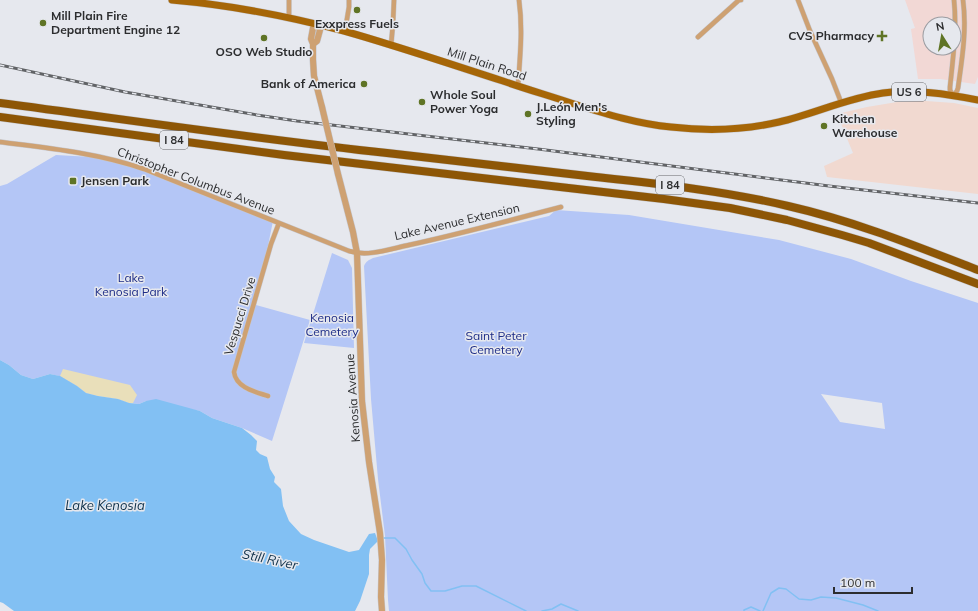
<svg xmlns="http://www.w3.org/2000/svg" width="978" height="611" font-family="Mulish,sans-serif">
	<style>
		.commercial { fill: #f1d9d0 }
		.education { fill: #f2d8d5; fill-rule: evenodd }
		.green { fill: #b4c6f6; fill-rule: evenodd }
		.sand { fill: #e9dfba }
		.water { fill: #82c0f3 }
		.lines { fill: none; stroke-linecap: round; stroke-linejoin: round }
		.stream { stroke: #82c0f3; stroke-width: 1.5 }
		.minor-casing { stroke: #c5c6cc; stroke-width: 5.5 }
		.tertiary-casing { stroke: #c5c6cc; stroke-width: 7 }
		.primary-casing { stroke: #c5c6cc; stroke-width: 8 }
		.motorway-casing { stroke: #c5c6cc; stroke-width: 9 }
		.minor { stroke: #cea172; stroke-width: 4.5 }
		.tertiary { stroke: #cea172; stroke-width: 6 }
		.primary { stroke: #a66607; stroke-width: 7 }
		.motorway { stroke: #8d5606; stroke-width: 8 }
		.rail-casing { stroke: #616366; stroke-width: 3 }
		.rail { stroke: #e6e8ee; stroke-width: 1.5; stroke-dasharray: 4.5; stroke-linecap: butt }
		.tertiary-bridge-casing { stroke: #c5c6cc; stroke-width: 7; stroke-linecap: butt }
		.tertiary-bridge { stroke: #cea172; stroke-width: 6 }
		.poi-dot { fill: #5f7425; stroke: #e6e8ee; stroke-width: 1.5 }
		.labels { text-anchor: middle; stroke-width: 3; stroke-linejoin: round; paint-order: stroke }
		.shield { fill: #e6e8ee; stroke: #646568; stroke-width: 1 }
		.shield-label { font-size: 11px; font-weight: bold; fill: #2c2d2f }
		.poi-label { font-size: 12px; font-weight: bold; fill: #2c2d2f; stroke: #e6e8ee; text-anchor: start }
		.street-label { font-size: 12px; fill: #2c2d2f; stroke: #e6e8ee }
		.park-label { font-size: 12px; fill: #1d2c87; stroke: #e6e8ee }
		.water-label { font-size: 13px; font-style: italic; fill: #0f314b; stroke: #e6e8ee }
	</style>
	<rect width="100%" height="100%" fill="#e6e8ee"/>
	<!-- commercial -->
	<path class="commercial" d="M 926,101 L 954,103 L 978,108 L 978,194 L 827,177 L 824,166 L 853,153 L 837,114 L 867,107 L 897,102 Z"/>
	<!-- education -->
	<path class="education" d="M 905,0 L 978,0 L 978,77 L 975,84 L 940,79 L 918,79 L 911,29 L 915,28 ZM 930,24 L 954,24 L 954,48 L 930,48 Z"/>
	<!-- green -->
	<path class="green" d="M 56,155 L 92,157 L 136,165 L 273,221 L 256,305 L 310,320 L 272,441 L 242,428 L 212,418 L 200,411 L 146,401 L 139,404 L 129,403 L 118,399 L 86,393 L 77,386 L 59,376 L 50,374 L 33,379 L 21,375 L 9,365 L 0,360 L 0,186 L 7,184 Z
		M 556,210 L 629,215 L 779,240 L 851,259 L 911,281 L 978,303 L 978,611 L 389,611 L 388,600 L 385,536 L 378,479 L 371,399 L 364,266 C 366,261 369,260 373,258 L 549,216 ZM 821,394 L 882,403 L 885,429 L 840,422 Z
		M 332,253 L 348,260 L 352,268 L 354,348 L 304,343 Z"/>
	<!-- sand -->
	<path class="sand" d="M 63,369 L 130,385 L 137,395 L 133,403 L 129,403 L 118,399 L 98,396 L 86,393 L 77,386 L 60,376 Z"/>
	<!-- water -->
	<path class="water" d="M 0,360 L 9,365 L 21,375 L 33,379 L 50,374 L 60,376 L 77,386 L 86,393 L 98,396 L 118,399 L 129,403 L 139,404 L 146,401 L 156,399 L 200,411 L 212,418 L 242,428 L 251,435 L 257,441 L 256,450 L 260,454 L 267,457 L 270,469 L 275,477 L 274,482 L 281,489 L 283,506 L 289,521 L 301,534 L 314,540 L 349,552 L 359,550 L 369,534 L 375,533 L 378,541 L 370,549 L 369,555 L 369,574 L 360,601 L 355,611 L 14,611 L 3,603 L 0,602 Z"/>
	<g class="lines">
		<!-- stream -->
		<path class="stream" d="M 383,538 L 395,538 L 406,549 L 412,560 L 422,574 L 425,583 L 431,591 L 445,591 L 462,586 L 476,586 L 526,611
			M 542,611 L 552,609 L 561,604 L 578,611
			M 744,611 L 744,610 L 751,607 L 760,611
			M 763,611 L 771,593 L 779,588 L 786,589 L 799,599 L 811,600 L 821,597 L 836,598 L 863,605 L 878,611"/>
		<!-- minor casing -->
		<g class="minor-casing">
			<path id="minor" d="M 798,0 L 810,31 L 832,79 L 841,102
				M 954,0 C 957,29 953,58 950,87 L 950,90 L 953,96 L 957,91 L 958,88 C 962,59 967,30 963,0
				M 289,18 L 289,0
				M 345,31 L 349,7 L 349,0
				M 698,37 L 739,0 L 741,0
				M 391,46 L 393,23 L 394,0
				M 518,86 C 520,57 523,29 519,0
				M 0,142 C 48,148 98,153 144,169 L 349,251 C 368,257 390,249 409,245 C 460,234 511,220 561,207
				M 268,396 C 256,392 236,388 234,372 L 271,244 L 279,223"/>
		</g>
		<!-- tertiary casing -->
		<g class="tertiary-casing">
			<path id="tertiary" d="M 313,44 L 317,41 L 320,30 L 316,24 L 313,28 L 311,39 L 313,44 L 313,60 L 314,76 L 322,107
				M 338,174 L 353,232 L 357,253 L 362,401 L 369,462 L 380,533 L 382,560 L 381,597 L 382,611"/>
		</g>
		<!-- primary casing -->
		<g class="primary-casing">
			<path id="primary" d="M 172,0 C 230,5 287,16 344,31 C 397,46 450,64 503,81 C 526,89 550,96 574,104 C 606,114 638,124 671,127 C 706,131 744,130 779,122 C 814,114 847,98 883,93 C 915,89 947,94 978,100"/>
		</g>
		<!-- motorway casing -->
		<g class="motorway-casing">
			<path id="motorway" d="M 0,103 C 129,120 258,139 387,153 C 456,161 526,169 596,177 C 660,184 725,191 788,206 C 854,221 916,246 978,270
				M 0,117 L 284,155 L 664,199 L 730,208 L 787,220 L 842,235 L 869,243 L 978,284"/>
		</g>
		<!-- minor -->
		<use href="#minor" class="minor"/>
		<!-- tertiary -->
		<use href="#tertiary" class="tertiary"/>
		<!-- primary -->
		<use href="#primary" class="primary"/>
		<!-- motorway -->
		<use href="#motorway" class="motorway"/>
		<!-- rail casing -->
		<g class="rail-casing">
			<path id="rail" d="M 0,65 L 125,92 L 257,115 L 297,121 L 538,149 L 829,186 L 978,203"/>
		</g>
		<!-- rail -->
		<use href="#rail" class="rail"/>
		<!-- tertiary-bridge casing -->
		<g class="tertiary-bridge-casing">
			<path id="tertiary-bridge" d="M 322,107 L 338,174"/>
		</g>
		<!-- tertiary-bridge -->
		<use href="#tertiary-bridge" class="tertiary-bridge"/>
	</g>
	<!-- markers -->
	<g class="poi-dot">
		<circle cx="357" cy="10" r="4"/>
		<circle cx="43" cy="23" r="4"/>
		<path d="M880 30h4v4h4v4h-4v4h-4v-4h-4v-4h4z"/>
		<circle cx="264" cy="38" r="4"/>
		<circle cx="364" cy="84" r="4"/>
		<circle cx="422" cy="102" r="4"/>
		<circle cx="528" cy="114" r="4"/>
		<circle cx="824" cy="126" r="4"/>
		<rect x="69" y="177" width="8" height="8" rx="2"/>
	</g>
	<g class="labels">
		<!-- shield labels -->
		<g class="shield">
			<rect x="892" y="83" width="34" height="18" rx="3"/>
			<rect x="160" y="131" width="28" height="18" rx="3"/>
			<rect x="656" y="176" width="28" height="18" rx="3"/>
		</g>
		<g class="shield-label">
			<text x="909" y="96">US 6</text>
			<text x="174" y="144">I 84</text>
			<text x="670" y="189">I 84</text>
		</g>
		<!-- poi labels -->
		<g class="poi-label">
			<text x="51" y="20">Mill Plain Fire<tspan x="51" dy="14">Department Engine 12</tspan></text>
			<text x="357" y="28" text-anchor="middle">Exxpress Fuels</text>
			<text x="874" y="40" text-anchor="end">CVS Pharmacy</text>
			<text x="264" y="56" text-anchor="middle">OSO Web Studio</text>
			<text x="356" y="88" text-anchor="end">Bank of America</text>
			<text x="430" y="99">Whole Soul<tspan x="430" dy="14">Power Yoga</tspan></text>
			<text x="536" y="111">J.León Men's<tspan x="536" dy="14">Styling</tspan></text>
			<text x="832" y="123">Kitchen<tspan x="832" dy="14">Warehouse</tspan></text>
			<text x="81" y="185">Jensen Park</text>
		</g>
		<!-- street labels -->
		<g class="street-label">
			<text transform="translate(487 64) rotate(18)" y="4">Mill Plain Road</text>
			<text transform="translate(196 181) rotate(21)" y="4">Christopher Columbus Avenue</text>
			<text transform="translate(457 222) rotate(-13)" y="4">Lake Avenue Extension</text>
			<text transform="translate(240 316) rotate(-73)" y="4">Vespucci Drive</text>
			<text transform="translate(353 398) rotate(-94)" y="4">Kenosia Avenue</text>
		</g>
		<!-- park labels -->
		<g class="park-label">
			<text x="131" y="282">Lake<tspan x="131" dy="14">Kenosia Park</tspan></text>
			<text x="332" y="322">Kenosia<tspan x="332" dy="14">Cemetery</tspan></text>
			<text x="496" y="340">Saint Peter<tspan x="496" dy="14">Cemetery</tspan></text>
		</g>
		<!-- water labels -->
		<g class="water-label">
			<text x="105" y="510">Lake Kenosia</text>
			<text transform="translate(270 559) rotate(12)" y="5">Still River</text>
		</g>
	</g>
	<!-- north arrow -->
	<g transform="translate(942 36) rotate(349)"><circle r="19" fill="#e6e8ee" stroke="#9c9da2"/>
	<path d="M0-3L7 15L0 10L-7 15Z" fill="#5f7425"/>
	<text y="-6" font-size="11" font-weight="bold" text-anchor="middle" fill="#2c2d2f">N</text>
	</g>
	<!-- scale -->
	<path d="M834 587v6h78v-6" fill="none" stroke="#2c2d2f" stroke-width="2"/>
	<text x="840" y="587" font-size="12" fill="#2c2d2f" stroke="#e6e8ee" stroke-width="3" paint-order="stroke">100 m</text>
</svg>
